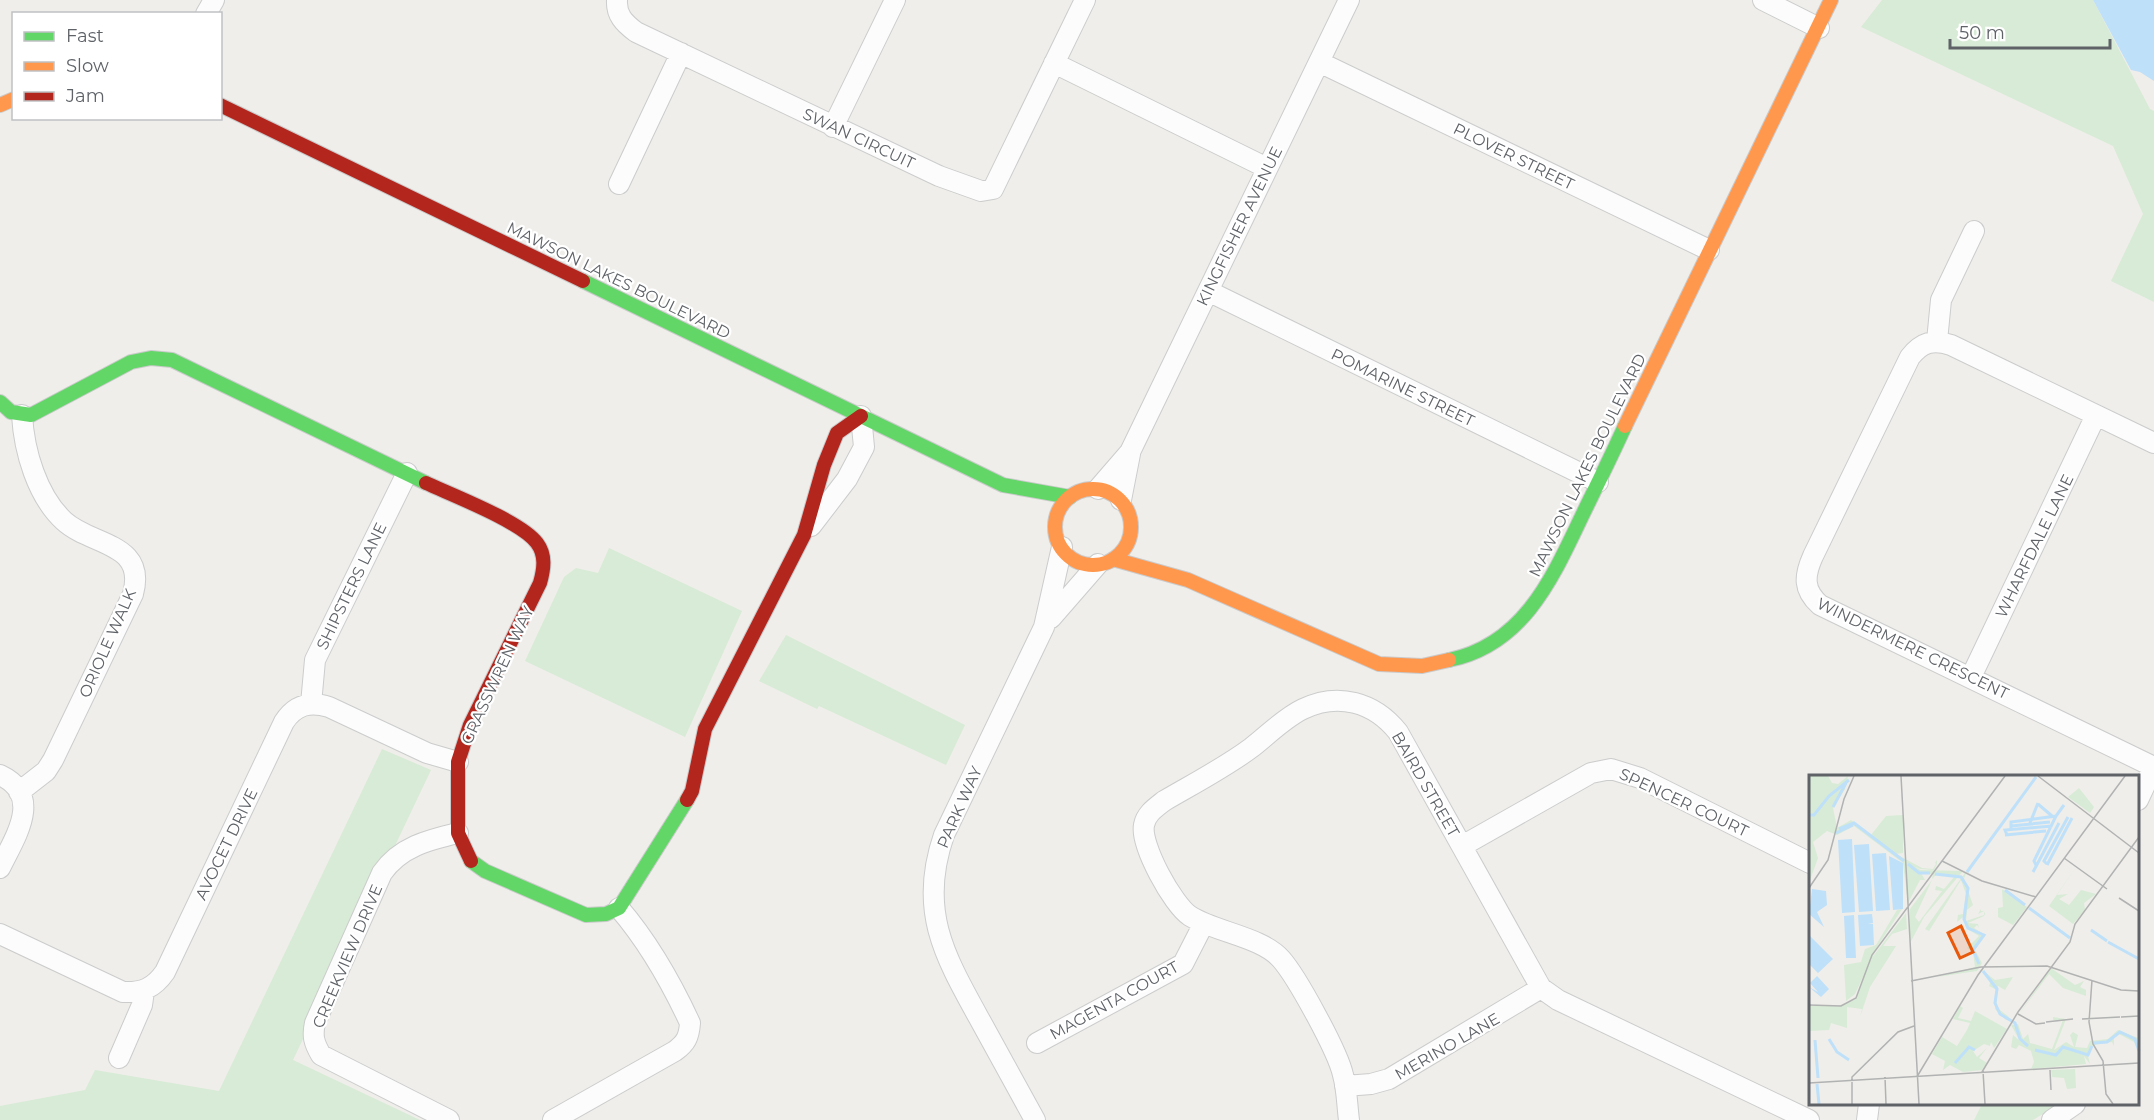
<svg xmlns="http://www.w3.org/2000/svg" width="2154" height="1120" font-family="Montserrat,sans-serif">
	<style>
		.green { fill: #d8ebd6 }
		.water { fill: #bfe0f9 }
		.lines { fill: none; stroke-linecap: round; stroke-linejoin: round }
		.street-casing { stroke: #cbcccc; stroke-width: 22 }
		.fast-casing { stroke: #cacacb; stroke-width: 16 }
		.slow-casing { stroke: #cacacb; stroke-width: 16 }
		.jam-casing { stroke: #cacacb; stroke-width: 16 }
		.street { stroke: #fdfcfc; stroke-width: 20 }
		.fast { stroke: #63d668; stroke-width: 14 }
		.slow { stroke: #ff974d; stroke-width: 14 }
		.jam { stroke: #b3261e; stroke-width: 14 }
		.labels { text-anchor: middle; stroke-width: 4.5; stroke-linejoin: round; paint-order: stroke }
		.street-label { font-size: 16px; fill: #5f6368; stroke: #fff }
		.inset-river { fill: none; stroke: #bfe0f9; stroke-width: 3 }
		.inset-road { fill: none; stroke: #b1b2b2; stroke-width: 1.5 }
		.view { fill: #e8590c; fill-opacity: 0.15; stroke: #e8590c; stroke-width: 3 }
		.inset-edge { fill: none; stroke: #5f6368; stroke-width: 3 }
	</style>
	<rect width="100%" height="100%" fill="#efeeea"/>
	<!-- green -->
	<path class="green" d="M 1882,0 L 2093,0 L 2150,109 L 2154,111 L 2154,302 L 2111,281 L 2143,214 L 2113,146 L 1861,27 Z
		M 609,548 L 742,611 L 685,737 L 525,661 L 564,577 L 576,568 L 598,573 Z
		M 786,635 L 965,725 L 946,765 L 819,706 L 817,709 L 759,681 Z
		M 382,749 L 431,770 L 293,1060 L 420,1120 L 0,1120 L 0,1106 L 85,1090 L 95,1070 L 219,1091 Z
		M 1982,1104 L 2059,1104 L 2033,1120 L 1974,1120 Z"/>
	<!-- water -->
	<path class="water" d="M 2093,0 L 2154,0 L 2154,81 L 2140,72 L 2131,70 Z"/>
	<g class="lines">
		<!-- street casing -->
		<g class="street-casing">
			<path id="street" d="M 617,0 C 616,15 624,23 636,32 L 939,176 L 981,191 L 993,189 L 1085,0
				M 1763,0 L 1819,28
				M 206,14 L 214,0
				M 1319,62 L 1709,250
				M 1054,63 L 1267,168
				M 833,127 L 895,0
				M 619,184 L 681,53
				M 1208,291 L 1598,482
				M 1937,341 L 1941,300 L 1974,231
				M 1098,489 L 1130,452 L 1349,0
				M 1121,500 L 1130,454
				M 811,526 L 847,479 L 864,447 L 861,416
				M 1051,618 L 1098,564
				M 1971,677 L 2096,415
				M 311,704 L 315,660 L 407,473
				M 2154,767 L 1820,605 C 1803,590 1804,576 1813,556 L 1910,357 C 1922,342 1933,339 1951,345 L 2154,443
				M 0,775 C 44,796 15,837 0,868
				M 19,792 L 46,771 L 53,760 L 133,594 C 147,542 91,546 64,521 C 37,496 24,451 22,415
				M 2138,800 L 2154,766
				M 1462,846 L 1591,773 L 1611,769 L 1640,778 L 1810,863
				M 0,934 L 123,992 C 142,993 154,988 165,972 L 284,722 C 295,705 310,701 329,707 L 427,753 L 458,762
				M 1037,1043 L 1183,964 L 1204,923
				M 119,1058 L 142,1005 L 144,991
				M 1345,1086 L 1371,1084 L 1389,1079 L 1541,988
				M 449,1120 L 321,1055 C 314,1043 312,1036 315,1023 L 382,873 C 400,847 428,840 458,833
				M 553,1120 L 675,1051 C 686,1043 689,1037 690,1023 C 671,982 649,943 619,908
				M 1035,1120 C 1017,1087 998,1053 980,1020 C 944,955 918,910 944,835 L 1044,627 L 1062,547
				M 1349,1120 C 1347,1105 1347,1089 1343,1075 C 1338,1052 1297,977 1281,959 C 1262,937 1215,932 1190,916 C 1173,905 1140,845 1144,825 C 1146,814 1155,808 1164,801 C 1193,784 1224,768 1251,748 C 1268,735 1284,718 1303,709 C 1338,692 1374,702 1398,732 L 1541,988 L 1558,1000 L 1809,1120
				M 1867,1120 L 1869,1104
				M 2052,1120 L 2075,1104"/>
		</g>
		<!-- fast casing -->
		<g class="fast-casing">
			<path id="fast" d="M 583,281 L 1003,485 L 1070,497
				M 0,402 L 11,412 L 31,415 L 131,362 L 151,358 L 172,360 L 426,483
				M 1449,660 C 1523,645 1552,579 1581,518 C 1596,487 1611,457 1625,426
				M 471,861 L 485,871 L 586,915 L 606,914 L 619,908 L 687,800"/>
		</g>
		<!-- slow casing -->
		<g class="slow-casing">
			<path id="slow" d="M 0,105 L 14,99
				M 1625,426 L 1831,0
				M1055 527a38 38 0 1 1 76 0a38 38 0 1 1-76 0Z
				M 1113,559 L 1188,580 L 1379,664 L 1422,666 L 1449,660"/>
		</g>
		<!-- jam casing -->
		<g class="jam-casing">
			<path id="jam" d="M 220,105 L 583,281
				M 426,483 C 452,495 522,522 537,543 C 546,555 544,569 540,583 L 470,725 L 458,762 L 458,833 L 471,861
				M 687,800 L 692,791 L 705,729 L 804,535 L 824,465 L 837,433 L 861,416"/>
		</g>
		<!-- street -->
		<use href="#street" class="street"/>
		<!-- fast -->
		<use href="#fast" class="fast"/>
		<!-- slow -->
		<use href="#slow" class="slow"/>
		<!-- jam -->
		<use href="#jam" class="jam"/>
	</g>
	<g class="labels">
		<!-- street labels -->
		<g class="street-label">
			<text transform="translate(859 138) rotate(25)" y="6">SWAN CIRCUIT</text>
			<text transform="translate(1514 156) rotate(26)" y="6">PLOVER STREET</text>
			<text transform="translate(1239 226) rotate(-64)" y="6">KINGFISHER AVENUE</text>
			<text transform="translate(619 280) rotate(26)" y="6">MAWSON LAKES BOULEVARD</text>
			<text transform="translate(1403 387) rotate(26)" y="6">POMARINE STREET</text>
			<text transform="translate(1587 465) rotate(-64)" y="6">MAWSON LAKES BOULEVARD</text>
			<text transform="translate(2034 546) rotate(-64)" y="6">WHARFDALE LANE</text>
			<text transform="translate(351 586) rotate(-64)" y="6">SHIPSTERS LANE</text>
			<text transform="translate(107 643) rotate(-66)" y="6">ORIOLE WALK</text>
			<text transform="translate(1913 648) rotate(26)" y="6">WINDERMERE CRESCENT</text>
			<text transform="translate(497 675) rotate(-65)" y="6">GRASSWREN WAY</text>
			<text transform="translate(1426 784) rotate(60)" y="6">BAIRD STREET</text>
			<text transform="translate(1684 802) rotate(25)" y="6">SPENCER COURT</text>
			<text transform="translate(959 807) rotate(-66)" y="6">PARK WAY</text>
			<text transform="translate(226 844) rotate(-64)" y="6">AVOCET DRIVE</text>
			<text transform="translate(347 956) rotate(-67)" y="6">CREEKVIEW DRIVE</text>
			<text transform="translate(1114 1000) rotate(-29)" y="6">MAGENTA COURT</text>
			<text transform="translate(1447 1046) rotate(-30)" y="6">MERINO LANE</text>
		</g>
	</g>
	<!-- overview -->
	<g transform="translate(1809 775)">
		<rect width="330" height="330" fill="#efeeea"/>
		<path d="M 0,1 L 19,1 L 23,8 L 29,9 L 39,1 L 36,14 L 24,33 L 28,53 L 42,45 L 62,60 L 77,41 L 94,40 L 94,78 L 87,79 L 113,93 L 124,94 L 127,89 L 126,88 L 128,85 L 128,89 L 125,95 L 111,94 L 105,91 L 111,95 L 154,96 L 115,142 L 101,168 L 101,134 L 123,105 L 106,142 L 110,147 L 133,116 L 126,115 L 127,111 L 135,114 L 145,102 L 127,100 L 123,104 L 124,99 L 112,98 L 116,105 L 111,105 L 99,128 L 94,88 L 45,51 L 28,60 L 18,56 L 4,67 L 9,83 L 0,108 ZM 270,13 L 285,32 L 281,38 L 259,22 ZM 267,92 L 248,120 L 259,119 L 250,124 L 260,130 L 272,115 L 287,119 L 275,128 L 276,135 L 264,149 L 240,131 ZM 158,95 L 155,104 L 164,130 L 158,135 L 157,146 L 175,140 L 175,136 L 169,139 L 172,134 L 172,136 L 175,136 L 176,139 L 175,141 L 159,148 L 169,149 L 170,153 L 168,150 L 165,153 L 176,160 L 166,175 L 173,188 L 168,196 L 128,202 L 166,192 L 164,177 L 158,173 L 170,161 L 157,153 L 154,142 L 148,147 L 149,140 L 154,139 L 157,119 L 152,105 L 120,156 L 116,154 ZM 193,114 L 218,132 L 204,150 L 189,142 L 189,133 L 194,132 ZM 93,134 L 68,172 L 46,219 L 37,226 L 35,190 L 52,187 L 56,174 L 67,170 L 88,135 ZM 97,138 L 98,154 L 83,159 L 74,171 L 87,171 L 61,212 L 51,242 L 53,234 L 38,232 L 38,253 L 22,248 L 20,255 L 0,256 L 0,231 L 29,231 L 47,224 L 59,188 ZM 242,193 L 266,210 L 275,206 L 271,212 L 277,215 L 277,221 L 254,213 L 240,199 L 210,239 ZM 173,195 L 186,205 L 204,202 L 196,215 L 189,211 L 187,232 L 200,242 L 197,245 L 186,234 L 188,215 L 180,211 L 182,206 ZM 151,231 L 154,233 L 149,243 L 162,246 L 166,236 L 198,254 L 185,273 L 182,267 L 181,271 L 175,269 L 164,276 L 168,282 L 178,273 L 170,283 L 178,288 L 173,295 L 154,297 L 141,290 L 134,295 L 136,286 L 123,279 L 133,262 L 148,271 L 158,255 L 161,248 L 144,244 ZM 244,242 L 257,244 L 245,275 L 257,267 L 265,272 L 261,260 L 264,257 L 269,260 L 266,272 L 278,273 L 281,266 L 299,264 L 309,255 L 329,263 L 330,277 L 325,267 L 310,259 L 305,262 L 305,271 L 303,267 L 284,270 L 279,281 L 281,289 L 275,281 L 277,289 L 222,294 L 225,287 L 222,276 L 210,270 L 207,274 L 202,272 L 204,260 L 211,266 L 202,250 L 209,249 L 214,264 L 219,259 L 221,268 L 243,274 L 254,245 L 244,245 ZM 266,294 L 267,313 L 258,314 L 255,303 L 243,302 L 242,295 Z" fill="#d8ebd6"/>
		<path d="M 43,64 L 46,137 L 33,138 L 29,65 ZM 60,69 L 64,136 L 50,137 L 45,70 ZM 77,78 L 81,135 L 67,136 L 63,79 ZM 80,81 L 94,88 L 94,134 L 84,135 ZM 3,114 L 17,116 L 18,130 L 8,137 L 15,152 L 0,139 ZM 63,139 L 64,148 L 59,148 L 64,149 L 65,170 L 51,171 L 49,140 ZM 45,140 L 47,183 L 37,183 L 35,141 ZM 0,160 L 24,184 L 9,198 L 0,189 ZM 8,201 L 20,214 L 12,222 L 0,212 L 9,217 L 1,208 Z" fill="#bfe0f9"/>
		<path class="inset-river" d="M 229,29 L 243,41M 24,32 L 37,8M 0,40 L 5,40 L 20,21 L 40,5M 221,48 L 229,28M 202,51 L 241,47M 30,54 L 45,48 L 95,86M 202,55 L 202,47 L 247,41 L 255,30M 27,58 L 44,50M 196,60 L 237,56M 198,60 L 196,55 L 243,51M 99,89 L 110,98 L 121,98M 238,89 L 235,86 L 259,42M 227,90 L 225,86 L 247,41M 238,90 L 263,43M 158,97 L 227,2M 224,97 L 250,48M 126,99 L 152,102 L 159,113 L 155,144 L 159,153 L 175,160 L 164,175 L 170,189M 196,115 L 216,130M 220,133 L 261,163M 282,155 L 298,166M 299,167 L 330,184M 174,196 L 188,214 L 186,228 L 191,239 L 206,248 L 211,264 L 219,271M 20,264 L 28,277 L 40,285M 6,265 L 9,303M 285,268 L 298,267 L 311,257 L 326,264 L 330,276M 226,275 L 247,280 L 254,272 L 279,280 L 283,271M 146,288 L 160,272 L 166,275M 8,309 L 10,329"/>
		<path class="inset-road" d="M 92,1 L 110,329M 196,1 L 133,86 L 173,106 L 227,122M 229,1 L 330,78M 255,83 L 298,114M 0,113 L 19,85 L 35,24 L 45,1M 310,123 L 330,136M 283,205 L 280,247 L 284,269 L 294,286 L 297,319 L 304,329M 102,206 L 172,192 L 238,191 L 312,215 L 330,216M 0,230 L 32,231 L 47,223 L 63,180 L 133,86M 209,239 L 227,249 L 236,248M 312,242 L 330,241M 273,244 L 311,242M 237,247 L 264,244M 241,295 L 242,315M 174,296 L 176,329M 173,297 L 209,237 L 261,167 L 266,149 L 330,62M 109,300 L 169,200 L 316,1M 76,302 L 77,329M 0,308 L 330,288M 43,329 L 43,302 L 89,257 L 105,251"/>
		<path class="view" d="M 152,151 L 164,177 L 151,183 L 139,158 Z"/>
		<rect width="330" height="330" class="inset-edge"/>
	</g>
	<!-- legend -->
	<rect x="12" y="12" width="210" height="108" fill="#ffffff" stroke="#bfc1c3" stroke-width="1.5"/>
	<rect x="24" y="32" width="30" height="9" fill="#63d668" stroke="#bfc1c3" stroke-width="1.5"/>
	<text x="66" y="42" font-size="18" fill="#5f6368">Fast</text>
	<rect x="24" y="62" width="30" height="9" fill="#ff974d" stroke="#bfc1c3" stroke-width="1.5"/>
	<text x="66" y="72" font-size="18" fill="#5f6368">Slow</text>
	<rect x="24" y="92" width="30" height="9" fill="#b3261e" stroke="#bfc1c3" stroke-width="1.5"/>
	<text x="66" y="102" font-size="18" fill="#5f6368">Jam</text>
	<!-- scale -->
	<path d="M1950 39v9h160v-9" fill="none" stroke="#5f6368" stroke-width="3"/>
	<text x="1959" y="39" font-size="18" fill="#5f6368" stroke="#ffffff" stroke-width="4.5" paint-order="stroke">50 m</text>
</svg>
